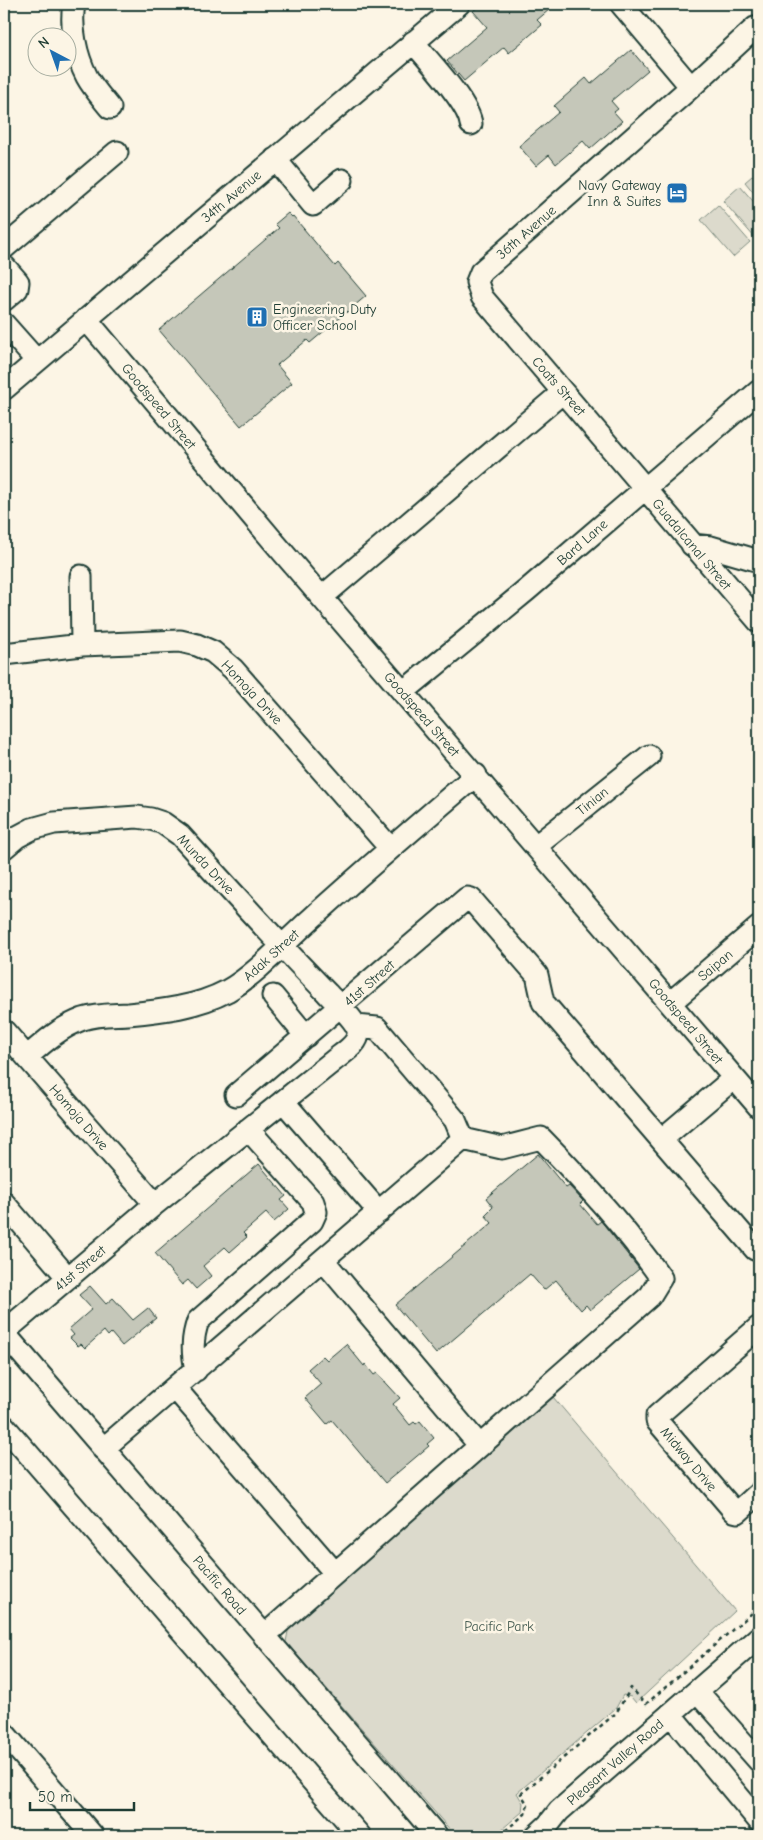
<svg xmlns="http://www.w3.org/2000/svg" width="763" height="1840" font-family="'Comic Neue',sans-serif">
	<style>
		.green { fill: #dcdacc; stroke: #7e8c80 }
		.building { fill: #c5c7b9; stroke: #1f3d34 }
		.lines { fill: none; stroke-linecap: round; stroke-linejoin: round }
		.minor-casing { stroke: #1f3d34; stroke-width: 25 }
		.path { stroke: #1f3d34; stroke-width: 2.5; stroke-dasharray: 4 4; stroke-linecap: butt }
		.minor { stroke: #fcf5e5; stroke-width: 21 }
		.labels { text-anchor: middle; stroke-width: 5; stroke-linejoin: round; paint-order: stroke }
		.poi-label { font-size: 14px; fill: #1f3d34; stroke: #fcf5e5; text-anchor: end }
		.street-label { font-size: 14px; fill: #1f3d34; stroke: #fcf5e5 }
		.park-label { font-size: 14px; fill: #455c52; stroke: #fcf5e5 }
	</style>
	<rect width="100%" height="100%" fill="#fcf5e5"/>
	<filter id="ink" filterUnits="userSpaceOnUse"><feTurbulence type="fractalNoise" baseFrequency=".02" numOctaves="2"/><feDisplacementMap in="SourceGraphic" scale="10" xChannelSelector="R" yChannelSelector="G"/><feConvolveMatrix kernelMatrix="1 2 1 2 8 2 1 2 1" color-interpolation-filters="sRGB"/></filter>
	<g filter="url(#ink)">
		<!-- green -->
		<path class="green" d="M 759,170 L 759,199 L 745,182 Z
			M 740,186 L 759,208 L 759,234 L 755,238 L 723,201 Z
			M 718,205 L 750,242 L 733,257 L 701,220 Z
			M 553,1397 L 735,1611 L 636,1703 L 631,1697 L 623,1695 L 616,1708 L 517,1793 L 523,1803 L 522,1812 L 494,1836 L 462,1836 L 459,1834 L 453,1833 L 286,1642 L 289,1626 Z"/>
		<!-- building -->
		<path class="building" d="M 481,4 L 556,4 L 537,20 L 542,25 L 509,53 L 504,47 L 464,81 L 447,61 L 487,27 L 473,11 Z
			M 631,50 L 648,70 L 611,101 L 618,109 L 614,112 L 622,121 L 590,149 L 583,141 L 556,164 L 549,155 L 536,166 L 519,146 L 559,112 L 554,106 L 586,78 L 591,84 Z
			M 288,213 L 292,217 L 293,216 L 335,266 L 338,263 L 366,296 L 310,343 L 307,340 L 277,365 L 292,383 L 241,426 L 159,330 L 279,228 L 275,224 Z
			M 538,1154 L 566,1188 L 569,1186 L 583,1201 L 580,1204 L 597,1224 L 601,1221 L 639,1269 L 590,1310 L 586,1305 L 581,1310 L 556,1280 L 544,1290 L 530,1274 L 436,1354 L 395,1305 L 492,1223 L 485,1215 L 493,1207 L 486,1198 Z
			M 259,1164 L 286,1196 L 281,1200 L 289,1209 L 274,1222 L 266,1213 L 243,1233 L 247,1237 L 230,1252 L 225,1247 L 203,1266 L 211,1276 L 196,1289 L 188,1280 L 182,1285 L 155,1253 Z
			M 90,1286 L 106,1304 L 113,1298 L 133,1320 L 148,1308 L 156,1318 L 122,1346 L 111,1333 L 108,1336 L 104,1331 L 85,1348 L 81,1344 L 78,1346 L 70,1338 L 74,1335 L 69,1329 L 92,1309 L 79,1295 Z
			M 346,1344 L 364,1366 L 365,1364 L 374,1375 L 377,1373 L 400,1398 L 393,1404 L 410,1425 L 414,1422 L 416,1424 L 420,1421 L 434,1438 L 427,1444 L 429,1446 L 385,1483 L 332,1420 L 327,1424 L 305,1398 L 321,1384 L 308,1369 L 323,1356 L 327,1360 Z"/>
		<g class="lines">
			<!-- minor casing -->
			<g class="minor-casing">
				<path id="minor" d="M 74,4 C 70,27 76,56 87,77 C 93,88 102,98 110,108
					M 621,4 L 691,87
					M 759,27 L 755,28 L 691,87 L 481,272 L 477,282 L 482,297 L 759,622
					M 413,42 C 428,60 469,103 471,124
					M 275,159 L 313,205 L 342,180
					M 4,248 L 117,152
					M 4,266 L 18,282 L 17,289 L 4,300
					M 86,319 L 274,542 L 759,1107
					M 4,324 L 36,360
					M 4,389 L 459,4
					M 692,545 L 711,547 L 759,561
					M 81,576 L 82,645
					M 322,597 L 563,392
					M 4,654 L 82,645 L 180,641 L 197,645 L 213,652 L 233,669 L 390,848
					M 403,692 L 527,590 L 759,391
					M 536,846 L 649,756
					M 4,848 L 17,837 L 32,829 L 54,823 L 137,817 L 151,819 L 163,823 L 180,835 C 228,888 276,941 327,993 C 334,1001 356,1020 358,1031 C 360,1044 341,1054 332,1062 L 155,1204 L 4,1332
					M 273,996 L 306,1036
					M 670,1003 L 759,927
					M 4,1031 L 155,1204
					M 27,1057 C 44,1042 61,1027 83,1019 C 98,1014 113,1015 128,1014 C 161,1011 197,1007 227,991 C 257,974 287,940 313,917 C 366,869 421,822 476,775
					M 236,1095 L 467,898 L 471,899 L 537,975 L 543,1002 L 755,1249 L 759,1248
					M 283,1101 L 379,1212
					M 662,1139 L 734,1078
					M 4,1203 L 68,1278
					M 323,1260 L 480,1446
					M 759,1327 L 657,1416 L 657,1421 L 734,1511 L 738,1512 L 759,1493
					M 4,1333 L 437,1836
					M 196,1370 C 192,1352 192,1338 198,1321 L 312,1221 L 316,1212 L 313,1202 L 248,1129
					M 175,1388 L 335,1573
					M 4,1426 L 360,1836
					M 103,1449 L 463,1139 L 455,1120 L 377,1028 L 356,1026
					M 264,1636 L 650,1296 L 661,1278 C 626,1228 584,1182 541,1138 L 502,1148 L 463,1139
					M 697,1691 L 759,1761
					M 670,1714 L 759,1821
					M 4,1733 L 93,1836
					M 536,1836 L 548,1825 L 559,1811 L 759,1637"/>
			</g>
			<!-- path -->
			<path class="path" d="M 499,1836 L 525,1814 L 528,1805 L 521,1794 L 616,1713 L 631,1688 L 646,1704 L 759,1607"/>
			<!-- minor -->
			<use href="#minor" class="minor"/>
		</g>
	</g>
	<!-- icons -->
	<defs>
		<g id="hotel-square" transform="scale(1.125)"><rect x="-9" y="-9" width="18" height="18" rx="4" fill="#1f6fb2" stroke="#fcf5e5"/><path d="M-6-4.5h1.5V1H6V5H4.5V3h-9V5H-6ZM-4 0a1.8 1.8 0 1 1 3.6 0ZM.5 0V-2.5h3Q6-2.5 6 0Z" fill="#fff"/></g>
		<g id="building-square" transform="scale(1.125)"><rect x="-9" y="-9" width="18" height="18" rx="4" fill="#1f6fb2" stroke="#fcf5e5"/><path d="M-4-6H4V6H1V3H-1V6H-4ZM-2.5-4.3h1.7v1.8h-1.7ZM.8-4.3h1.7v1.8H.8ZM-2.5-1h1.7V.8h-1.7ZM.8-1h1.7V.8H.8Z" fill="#fff"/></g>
	</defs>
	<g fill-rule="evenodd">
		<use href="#hotel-square" x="677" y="193"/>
		<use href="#building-square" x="257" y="317"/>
	</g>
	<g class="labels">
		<!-- poi labels -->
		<g class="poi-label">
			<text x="661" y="190">Navy Gateway<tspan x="661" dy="16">Inn &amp; Suites</tspan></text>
			<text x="273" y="314" text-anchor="start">Engineering Duty<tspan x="273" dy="16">Officer School</tspan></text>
		</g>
		<!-- street labels -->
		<g class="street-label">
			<text transform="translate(231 196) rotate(-40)" y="5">34th Avenue</text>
			<text transform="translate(526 232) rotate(-41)" y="5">36th Avenue</text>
			<text transform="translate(559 386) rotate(49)" y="5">Coats Street</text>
			<text transform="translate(159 406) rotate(50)" y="5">Goodspeed Street</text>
			<text transform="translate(582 542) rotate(-41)" y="5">Bard Lane</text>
			<text transform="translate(692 544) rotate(50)" y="5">Guadalcanal Street</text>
			<text transform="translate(252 692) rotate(47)" y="5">Homoja Drive</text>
			<text transform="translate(422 714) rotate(49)" y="5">Goodspeed Street</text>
			<text transform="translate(592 801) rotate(-39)" y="5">Tinian</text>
			<text transform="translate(206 864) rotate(47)" y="5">Munda Drive</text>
			<text transform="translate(271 955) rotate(-42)" y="5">Adak Street</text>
			<text transform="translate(715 965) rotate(-40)" y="5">Saipan</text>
			<text transform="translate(369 983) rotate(-41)" y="5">41st Street</text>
			<text transform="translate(686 1021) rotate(50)" y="5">Goodspeed Street</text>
			<text transform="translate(79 1117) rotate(49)" y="5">Homoja Drive</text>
			<text transform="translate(80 1268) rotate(-40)" y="5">41st Street</text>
			<text transform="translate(689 1459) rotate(50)" y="5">Midway Drive</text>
			<text transform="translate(220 1585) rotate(49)" y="5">Pacific Road</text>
			<text transform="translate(615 1762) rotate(-41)" y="5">Pleasant Valley Road</text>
		</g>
		<!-- park labels -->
		<g class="park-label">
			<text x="499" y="1631">Pacific Park</text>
		</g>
	</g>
	<!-- margin -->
	<rect width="763" height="1840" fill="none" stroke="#fcf5e5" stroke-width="20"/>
	<rect x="10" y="10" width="743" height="1820" fill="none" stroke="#1f3d34" stroke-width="2" filter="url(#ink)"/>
	<!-- north arrow -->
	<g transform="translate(52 52) rotate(319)"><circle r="24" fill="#fcf5e5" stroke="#a4ab9e"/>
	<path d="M0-4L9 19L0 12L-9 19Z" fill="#1f6fb2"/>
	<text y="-8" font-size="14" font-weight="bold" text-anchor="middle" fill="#1f3d34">N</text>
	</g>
	<!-- scale -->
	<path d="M30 1802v8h104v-8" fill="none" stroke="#1f3d34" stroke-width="2.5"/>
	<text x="38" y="1802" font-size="15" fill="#1f3d34" stroke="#fcf5e5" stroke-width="4" paint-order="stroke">50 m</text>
</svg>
